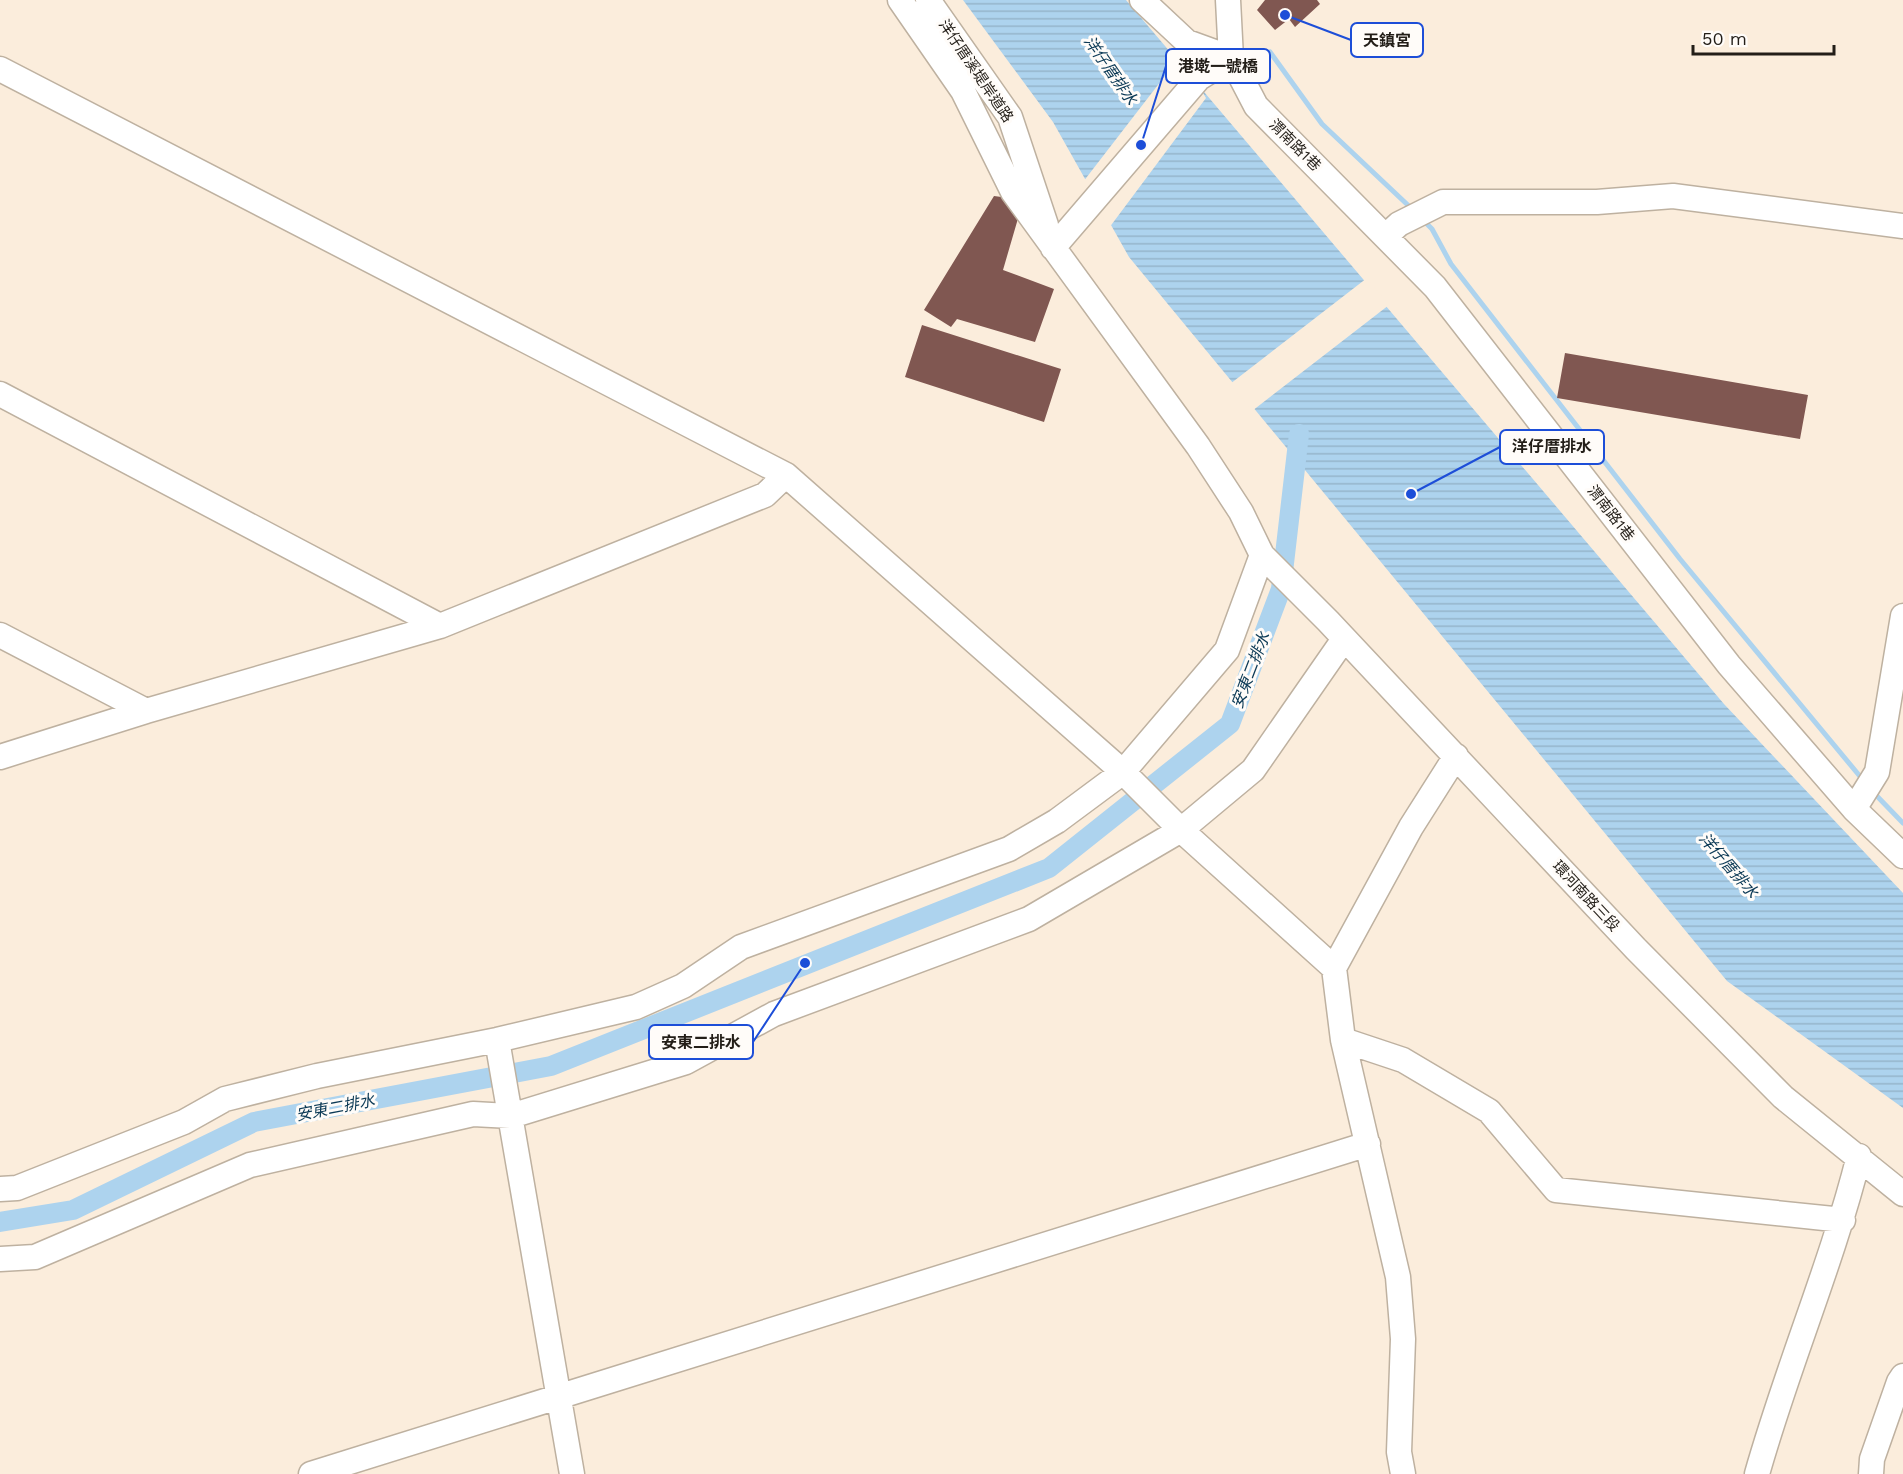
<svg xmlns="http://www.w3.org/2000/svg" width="1903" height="1474" font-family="'Work Sans','Noto Sans TC',sans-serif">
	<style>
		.water { fill: url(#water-rules) }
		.pier { fill: #fbeddc }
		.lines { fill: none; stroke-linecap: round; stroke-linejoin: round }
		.stream { stroke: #add3ee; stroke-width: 5 }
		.canal { stroke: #add3ee; stroke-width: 20 }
		.building { fill: #805751 }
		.minor-casing { stroke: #beb1a0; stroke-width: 27 }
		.minor { stroke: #fff; stroke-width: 24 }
		.labels { text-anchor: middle; stroke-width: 6; stroke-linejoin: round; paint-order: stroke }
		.street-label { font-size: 15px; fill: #231e18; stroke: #fffcf9 }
		.water-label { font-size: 16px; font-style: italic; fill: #0b3955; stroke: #fffcf9 }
		.leader { fill: none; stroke: #1d4ed8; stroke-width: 2 }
		.callout-dot { fill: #1d4ed8; stroke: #fffcf9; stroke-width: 2 }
		.callout { fill: #fffcf9; stroke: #1d4ed8; stroke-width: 2 }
		.callout-label { font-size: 16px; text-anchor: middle; font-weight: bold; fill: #231e18 }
	</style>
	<defs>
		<pattern id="water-rules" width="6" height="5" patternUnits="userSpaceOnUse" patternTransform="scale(1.5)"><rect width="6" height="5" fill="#add3ee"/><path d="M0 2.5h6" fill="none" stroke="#95b5cb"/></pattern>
	</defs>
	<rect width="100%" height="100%" fill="#fbeddc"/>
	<!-- water -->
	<path class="water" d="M 963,0 L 1126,0 L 1724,704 L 1903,893 L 1903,1108 L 1727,981 L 1129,257 L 1053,122 Z"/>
	<!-- pier -->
	<path class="pier" d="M 1178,59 L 1195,79 L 1206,98 L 1109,228 L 1083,182 Z
		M 1367,278 L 1389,305 L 1252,411 L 1230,384 Z"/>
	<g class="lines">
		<!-- stream -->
		<path class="stream" d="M 1270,52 L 1322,124 L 1412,209
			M 1423,220 L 1432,229 L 1451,264 L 1680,559 L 1863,780
			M 1873,792 L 1903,823"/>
		<!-- canal -->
		<path class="canal" d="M 0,1222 L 73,1210 L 254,1122 L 551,1066 L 1049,868 L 1230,724 L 1281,589 L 1299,434"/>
	</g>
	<!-- building -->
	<path class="building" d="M 1265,0 L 1317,0 L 1320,4 L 1295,27 L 1289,19 L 1275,30 L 1257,10 Z
		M 994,196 L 1009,198 L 1019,215 L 1003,270 L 1054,289 L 1035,342 L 957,319 L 951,327 L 924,310 Z
		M 922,325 L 1061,369 L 1044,422 L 905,377 Z
		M 1565,353 L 1808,395 L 1800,439 L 1557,398 Z"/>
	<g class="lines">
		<!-- minor casing -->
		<g class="minor-casing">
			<path id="minor" d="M 900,0 L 963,91 L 1013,192 L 1198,446 L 1241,512 L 1262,555 L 1328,621 L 1636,949 L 1783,1097 L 1903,1194
				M 928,0 L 1010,117 L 1046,225
				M 1142,0 L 1187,42 L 1231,58
				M 1228,0 L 1231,58 L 1256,106 L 1435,287 L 1729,665 L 1854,809 L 1903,856
				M 0,69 L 786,475 L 1123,772 L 1181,830 L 1334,968
				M 1386,236 L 1399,224 L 1443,202 L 1597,202 L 1673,196 L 1903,226
				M 1053,248 L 1199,78 L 1231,58
				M 0,394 L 440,626
				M 0,635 L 146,711
				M 0,757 L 146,711 L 440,626 L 765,495 L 786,475
				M 1854,809 L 1877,772 L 1903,616
				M 497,1040 L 572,1474
				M 1343,1040 L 1403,1060 L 1489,1111 L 1556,1190 L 1843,1220
				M 0,1189 L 17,1188 L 184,1122 L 225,1099 L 317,1076 L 497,1040 L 636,1007 L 683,986 L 741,947 L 1009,849 L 1057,821 L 1123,772 L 1227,650 L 1262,555
				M 0,1259 L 35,1257 L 250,1165 L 473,1114 L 511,1116 L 686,1062 L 774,1014 L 1029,919 L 1181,830 L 1253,770 L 1344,639
				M 311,1474 L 1368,1144
				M 1403,1474 L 1399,1452 L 1403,1339 L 1398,1277 L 1343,1040 L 1334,968 L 1411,827 L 1456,756
				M 1757,1474 C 1787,1367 1832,1264 1859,1156
				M 1871,1474 L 1872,1459 L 1899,1382 L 1903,1376"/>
		</g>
		<!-- minor -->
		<use href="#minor" class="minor"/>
	</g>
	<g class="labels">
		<!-- street labels -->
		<g class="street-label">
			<text transform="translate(976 71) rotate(56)" y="5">洋仔厝溪堤岸道路</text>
			<text transform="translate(1295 145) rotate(45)" y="5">渭南路1巷</text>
			<text transform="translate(1611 513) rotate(52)" y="5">渭南路1巷</text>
			<text transform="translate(1586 896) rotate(47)" y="5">環河南路三段</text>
		</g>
		<!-- water labels -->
		<g class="water-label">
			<text transform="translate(1111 70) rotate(55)" y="6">洋仔厝排水</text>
			<text transform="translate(1250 670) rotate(-69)" y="6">安東二排水</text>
			<text transform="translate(1729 865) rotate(49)" y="6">洋仔厝排水</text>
			<text transform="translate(335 1107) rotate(-11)" y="6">安東二排水</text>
		</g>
	</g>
	<!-- callouts -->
	<path class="leader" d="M1285 15L1351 40M1141 145L1166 66M1411 494L1500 447M805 963L753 1042"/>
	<g class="callout-dot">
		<circle cx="1285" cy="15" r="6"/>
		<circle cx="1141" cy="145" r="6"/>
		<circle cx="1411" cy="494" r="6"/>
		<circle cx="805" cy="963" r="6"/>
	</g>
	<g class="callout">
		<rect x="1351" y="23" width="72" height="34" rx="6"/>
		<rect x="1166" y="49" width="104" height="34" rx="6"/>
		<rect x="1500" y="430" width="104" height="34" rx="6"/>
		<rect x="649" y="1025" width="104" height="34" rx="6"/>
	</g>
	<g class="callout-label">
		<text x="1387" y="46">天鎮宮</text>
		<text x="1218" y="72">港墘一號橋</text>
		<text x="1552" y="452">洋仔厝排水</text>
		<text x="701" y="1048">安東二排水</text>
	</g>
	<!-- scale -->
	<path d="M1693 45v9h141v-9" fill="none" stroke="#231e18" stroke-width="3"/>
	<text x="1702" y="45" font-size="18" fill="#231e18" stroke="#fffcf9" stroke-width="4.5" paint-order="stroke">50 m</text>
</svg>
